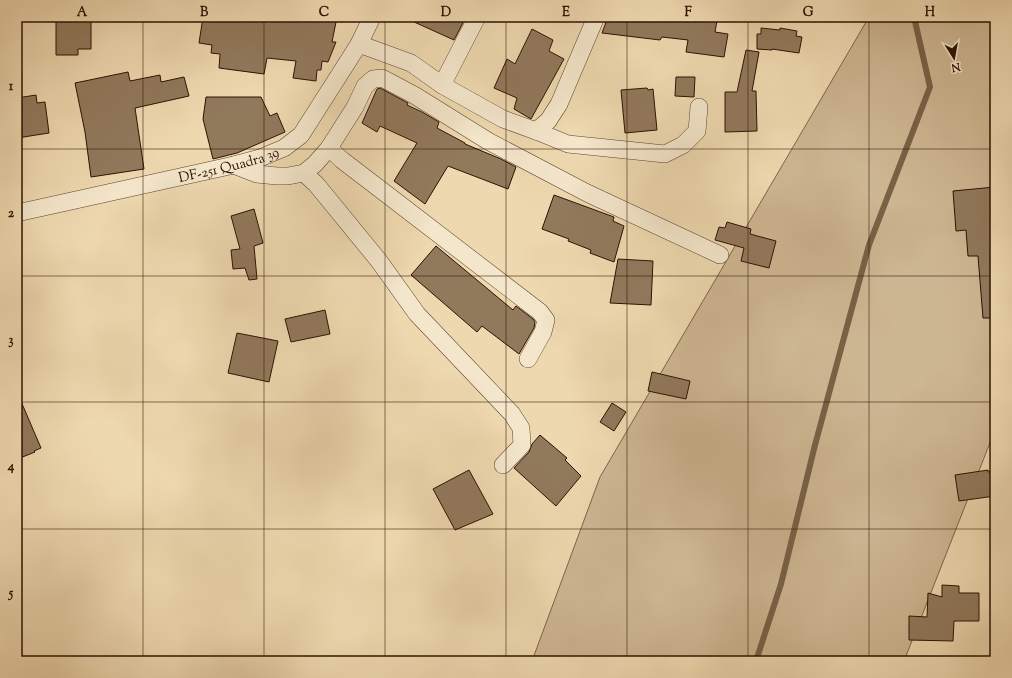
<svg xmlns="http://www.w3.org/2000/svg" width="1012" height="678" font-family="'Sorts Mill Goudy',serif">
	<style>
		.green { fill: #cdb692; stroke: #7c644a }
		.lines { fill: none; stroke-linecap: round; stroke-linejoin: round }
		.stream { stroke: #796146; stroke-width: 6 }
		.building { fill: #91795c; stroke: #2c1202 }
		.street-casing { stroke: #5c442d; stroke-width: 18 }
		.street { stroke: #f4e6cb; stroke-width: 17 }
		.grid { fill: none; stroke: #2c1202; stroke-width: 1; stroke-opacity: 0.55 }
		.labels { text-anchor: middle; stroke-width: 3; stroke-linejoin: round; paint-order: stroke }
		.street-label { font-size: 14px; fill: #2c1202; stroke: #f4e6cb }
		.neatline { fill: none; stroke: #2c1202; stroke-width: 1.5 }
		.grid-label { font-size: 13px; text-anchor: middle; font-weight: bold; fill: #2c1202 }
	</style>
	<rect width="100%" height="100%" fill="#eed8af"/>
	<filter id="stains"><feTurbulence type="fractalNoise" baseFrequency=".005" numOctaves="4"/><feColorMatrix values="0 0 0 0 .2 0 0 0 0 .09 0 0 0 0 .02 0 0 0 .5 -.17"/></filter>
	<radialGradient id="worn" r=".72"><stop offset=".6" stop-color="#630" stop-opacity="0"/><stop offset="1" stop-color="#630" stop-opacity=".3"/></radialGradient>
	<!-- green -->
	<path class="green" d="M 869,17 L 995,17 L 995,430 L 904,661 L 532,661 L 600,477 Z"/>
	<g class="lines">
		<!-- stream -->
		<path class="stream" d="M 756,661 L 781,584 L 815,445 L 869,245 L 930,87 L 914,17"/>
	</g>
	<!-- building -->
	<path class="building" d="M 56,17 L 91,17 L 91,49 L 78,49 L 78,55 L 56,55 Z
		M 203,17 L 337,17 L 332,42 L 336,42 L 328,62 L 322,61 L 321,70 L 317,70 L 316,81 L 293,78 L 296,61 L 267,58 L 264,74 L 219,68 L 220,54 L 211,53 L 212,45 L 199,43 Z
		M 403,17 L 466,17 L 454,40 Z
		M 608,17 L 696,17 L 717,21 L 715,32 L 728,34 L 724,57 L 686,52 L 688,40 L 662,37 L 660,40 L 602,33 Z
		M 761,28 L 780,30 L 780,28 L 797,31 L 796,36 L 802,37 L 799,53 L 772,49 L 772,50 L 757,49 L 757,34 L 761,34 Z
		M 532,29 L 553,40 L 549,51 L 564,59 L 531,119 L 514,109 L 517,98 L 494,88 L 507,59 L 515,64 Z
		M 746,50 L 759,52 L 752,91 L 756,91 L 757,131 L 725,132 L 725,92 L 737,92 Z
		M 128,72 L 130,81 L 160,75 L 161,82 L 184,77 L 189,96 L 135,108 L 144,169 L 91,177 L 85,132 L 75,83 Z
		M 676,77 L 695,77 L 694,97 L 675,96 Z
		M 380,88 L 408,103 L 407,105 L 422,112 L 439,122 L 437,128 L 465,143 L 465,144 L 501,159 L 516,167 L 508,189 L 448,166 L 425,204 L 394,181 L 417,143 L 380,126 L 377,132 L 362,123 L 377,89 Z
		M 647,88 L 648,90 L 653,89 L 657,130 L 625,133 L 621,90 Z
		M 36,95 L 37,103 L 45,102 L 49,133 L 17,138 L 17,98 Z
		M 206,97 L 261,97 L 270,116 L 277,113 L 285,132 L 237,153 L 213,159 L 203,119 Z
		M 995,187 L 995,318 L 983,318 L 978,256 L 968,256 L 966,230 L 956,231 L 953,191 Z
		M 554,195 L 614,217 L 613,221 L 624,226 L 614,262 L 590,253 L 591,250 L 568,241 L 569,239 L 542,229 Z
		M 254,209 L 263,243 L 254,246 L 257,279 L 249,280 L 245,268 L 233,269 L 231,250 L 240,249 L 231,216 Z
		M 727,222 L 751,229 L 750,234 L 776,241 L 769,268 L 741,261 L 744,248 L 715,240 L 719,227 L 725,228 Z
		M 436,246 L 513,310 L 516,306 L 533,319 L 535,322 L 534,328 L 519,354 L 482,326 L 477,332 L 411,275 Z
		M 618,259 L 653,261 L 651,305 L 610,303 Z
		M 325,310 L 330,334 L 291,342 L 285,319 Z
		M 237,333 L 278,341 L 269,382 L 228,373 Z
		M 652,372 L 690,381 L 686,399 L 648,391 Z
		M 17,392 L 41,448 L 34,451 L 35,452 L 20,458 L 17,449 Z
		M 612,403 L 626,412 L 614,431 L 600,422 Z
		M 540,435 L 567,458 L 565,460 L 581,476 L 556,506 L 514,468 L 529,452 L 532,444 Z
		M 469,470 L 493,514 L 455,530 L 433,489 Z
		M 988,470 L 988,472 L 994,471 L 995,496 L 959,501 L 955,475 Z
		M 942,585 L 959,586 L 959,593 L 979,593 L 979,621 L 954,621 L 953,641 L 909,640 L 909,616 L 927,617 L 928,593 L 942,597 Z"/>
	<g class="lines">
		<!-- street casing -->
		<g class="street-casing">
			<g id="street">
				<path d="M 359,44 L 411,63 L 442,85 L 503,119 L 536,131 L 548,121 L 559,104 L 596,17"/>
				<path d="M 442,85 L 477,17"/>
				<path d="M 536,131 L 568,144 L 665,154 L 683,145 L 697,131 L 699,107"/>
				<path d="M 329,148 L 342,160 L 540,312 L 546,320 L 543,332 L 528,359"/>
				<path d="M 234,165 L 257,174 L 277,176 L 288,176 L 304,173 L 315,164 L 329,148 L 355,107 L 365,86 L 373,79 L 382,78 L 414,95 L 488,141 L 587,193 L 720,255"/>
				<path d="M 304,173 L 316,184 L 379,261 L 417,314 L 512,414 L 521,428 L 522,445 L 503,465"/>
				<path id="s1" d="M 17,213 L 234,165 L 260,158 L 284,148 L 301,135 L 359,44 L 372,17"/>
			</g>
		</g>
		<!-- street -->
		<use href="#street" class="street"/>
	</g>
	<!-- grid -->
	<path class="grid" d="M 143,17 L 143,661M 264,17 L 264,661M 385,17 L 385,661M 506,17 L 506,661M 627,17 L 627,661M 748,17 L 748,661M 869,17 L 869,661M 17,149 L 995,149M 17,276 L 995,276M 17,402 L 995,402M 17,529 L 995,529"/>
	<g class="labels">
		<!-- street labels -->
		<g class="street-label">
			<text dy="5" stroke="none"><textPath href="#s1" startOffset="217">DF-251 Quadra 39</textPath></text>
		</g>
	</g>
	<!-- margin -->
	<rect width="1012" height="678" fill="none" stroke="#eed8af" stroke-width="44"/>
	<!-- north arrow -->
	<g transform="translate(954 58) rotate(169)" stroke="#f4e6cb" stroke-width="3" paint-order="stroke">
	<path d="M0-3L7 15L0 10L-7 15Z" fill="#2c1202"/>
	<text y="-6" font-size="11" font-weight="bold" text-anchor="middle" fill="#2c1202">N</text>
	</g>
	<rect x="22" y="22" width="968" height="634" class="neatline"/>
	<g class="grid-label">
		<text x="82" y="16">A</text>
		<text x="204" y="16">B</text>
		<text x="324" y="16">C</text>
		<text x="446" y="16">D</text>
		<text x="566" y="16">E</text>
		<text x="688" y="16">F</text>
		<text x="808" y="16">G</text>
		<text x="930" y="16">H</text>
		<text x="11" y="90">1</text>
		<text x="11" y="217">2</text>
		<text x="11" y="344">3</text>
		<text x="11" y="470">4</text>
		<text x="11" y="597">5</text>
	</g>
	<rect width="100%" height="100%" filter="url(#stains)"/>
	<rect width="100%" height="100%" fill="url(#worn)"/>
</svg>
